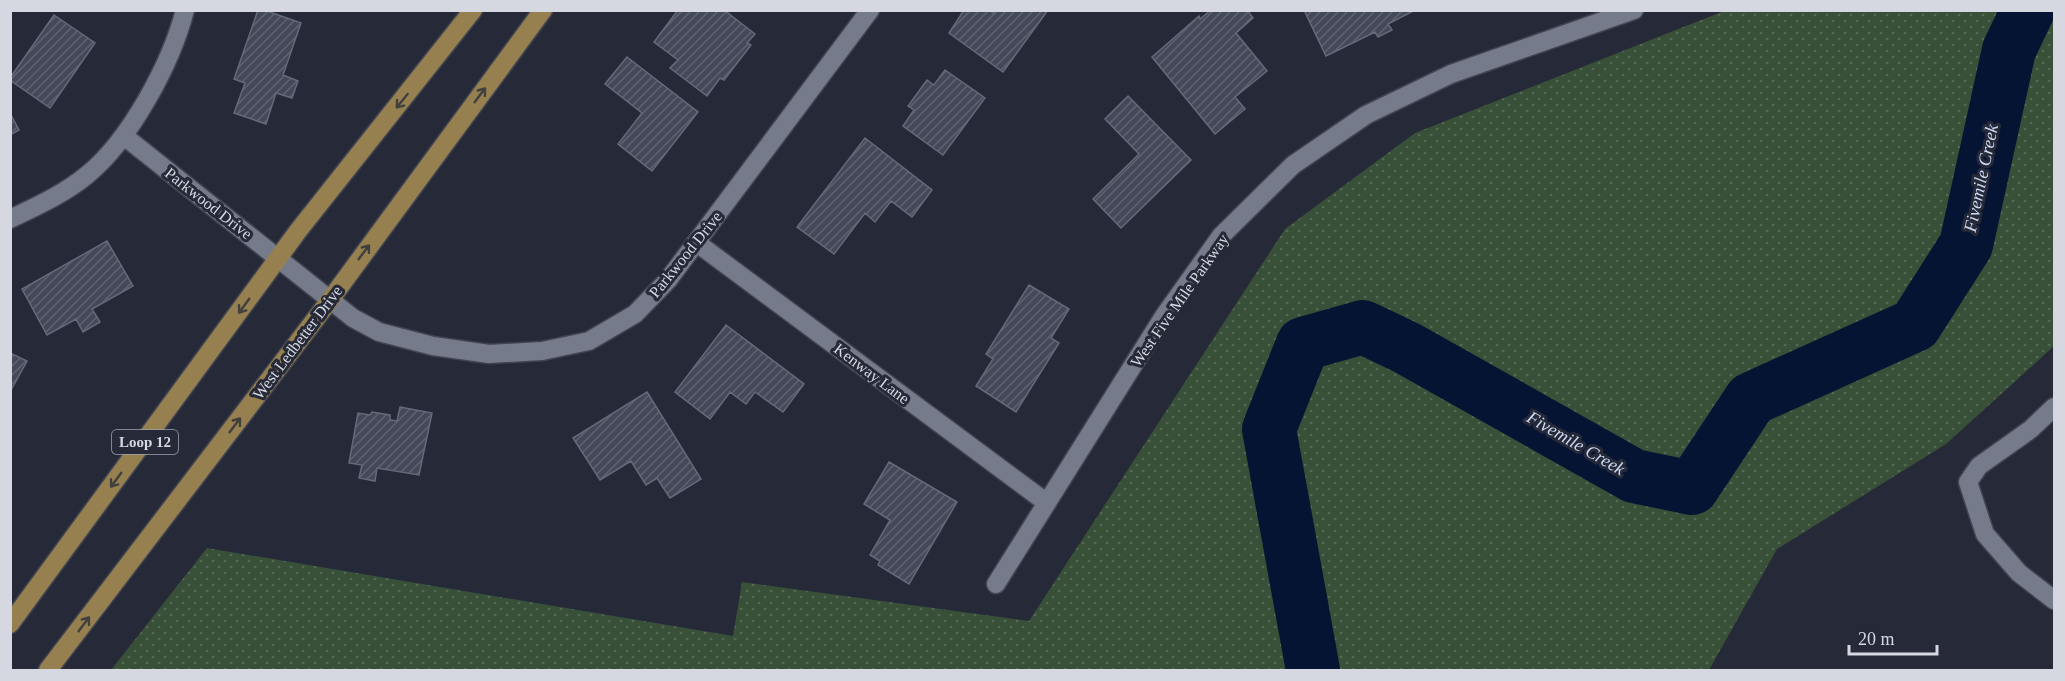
<svg xmlns="http://www.w3.org/2000/svg" width="2065" height="681" font-family="'Times New Roman',serif">
	<style>
		.grass { fill: url(#grass-dots) }
		.lines { fill: none; stroke-linecap: round; stroke-linejoin: round }
		.river { stroke: #061434; stroke-width: 54 }
		.building { fill: url(#building-hatch); stroke: #656a7b; stroke-width: 1.5 }
		.minor-casing { stroke: #424551; stroke-width: 21 }
		.tertiary-casing { stroke: #424551; stroke-width: 21 }
		.primary-casing { stroke: #424551; stroke-width: 21 }
		.minor { stroke: #767b8c; stroke-width: 18 }
		.tertiary { stroke: #767b8c; stroke-width: 18 }
		.primary { stroke: #96804f; stroke-width: 18 }
		.oneway { stroke: #42403e }
		.labels { text-anchor: middle; stroke-width: 6; stroke-linejoin: round; paint-order: stroke }
		.shield { fill: #262a38; stroke: #a0a4ae; stroke-width: 1.5 }
		.shield-label { font-size: 15px; font-weight: bold; fill: #d5d8e1 }
		.street-label { font-size: 16px; fill: #d5d8e1; stroke: #262a38 }
		.water-label { font-size: 18px; font-style: italic; fill: #ccdaf4; stroke: #262a38 }
	</style>
	<defs>
		<pattern id="grass-dots" width="8" height="8" patternUnits="userSpaceOnUse" patternTransform="scale(1.5)"><rect width="8" height="8" fill="#385037"/><path d="M2 2h.1M6 6h.1" fill="none" stroke="#546854" stroke-width="1.8" stroke-linecap="round"/></pattern>
		<pattern id="building-hatch" width="6" height="6" patternUnits="userSpaceOnUse" patternTransform="scale(1.5)"><rect width="6" height="6" fill="#444959"/><path d="M-1 1l2-2M0 6l6-6M5 7l2-2" fill="none" stroke="#5e6271"/></pattern>
	</defs>
	<rect width="100%" height="100%" fill="#262a38"/>
	<!-- grass -->
	<path class="grass" d="M 1724,11 L 2054,11 L 2054,346 L 1946,444 L 1777,549 L 1709,670 L 111,670 L 207,548 L 733,636 L 742,582 L 1029,621 L 1285,229 L 1415,133 Z"/>
	<g class="lines">
		<!-- river -->
		<path class="river" d="M 1313,670 L 1269,429 L 1303,344 L 1363,327 L 1407,348 L 1634,476 L 1692,488 L 1751,399 L 1915,325 L 1966,245 L 2009,50 L 2028,10"/>
	</g>
	<!-- building -->
	<path class="building" d="M 258,10 L 264,10 L 301,23 L 283,75 L 298,81 L 292,98 L 276,93 L 266,124 L 234,113 L 245,83 L 234,79 Z
		M 678,10 L 724,10 L 755,34 L 747,43 L 751,45 L 724,80 L 720,78 L 707,96 L 670,68 L 678,60 L 654,42 Z
		M 964,10 L 990,10 L 994,14 L 997,10 L 1048,10 L 1003,72 L 949,33 Z
		M 1211,10 L 1247,10 L 1253,18 L 1236,33 L 1267,71 L 1235,97 L 1245,109 L 1215,134 L 1152,57 L 1199,16 L 1200,19 Z
		M 1304,10 L 1415,10 L 1388,24 L 1392,30 L 1378,37 L 1375,32 L 1326,56 Z
		M 54,15 L 95,43 L 50,108 L 10,80 L 10,78 Z
		M 627,57 L 698,112 L 652,171 L 618,144 L 642,113 L 605,84 Z
		M 945,70 L 985,98 L 943,155 L 903,126 L 914,110 L 908,106 L 927,80 L 934,85 Z
		M 1128,96 L 1191,160 L 1121,228 L 1093,199 L 1139,154 L 1105,119 Z
		M 10,113 L 19,130 L 10,135 Z
		M 865,138 L 932,190 L 912,217 L 891,201 L 875,222 L 865,213 L 834,254 L 797,227 Z
		M 107,241 L 133,286 L 92,309 L 100,322 L 83,332 L 76,319 L 47,335 L 22,289 Z
		M 1029,285 L 1069,309 L 1051,338 L 1059,343 L 1016,412 L 976,386 L 993,359 L 986,354 Z
		M 726,325 L 804,384 L 783,412 L 755,392 L 746,404 L 730,392 L 710,419 L 675,392 Z
		M 10,353 L 27,361 L 10,392 Z
		M 647,392 L 701,479 L 670,498 L 657,478 L 646,485 L 631,461 L 600,480 L 573,438 Z
		M 400,407 L 432,413 L 419,475 L 377,468 L 375,481 L 359,478 L 362,465 L 349,463 L 358,413 L 370,415 L 372,412 L 390,415 L 390,420 L 397,421 Z
		M 889,462 L 957,502 L 909,584 L 878,565 L 880,561 L 870,555 L 890,520 L 864,504 Z"/>
	<g class="lines">
		<!-- minor casing -->
		<g class="minor-casing">
			<path id="minor" d="M 124,136 L 353,318 L 379,332 L 433,346 L 489,354 L 542,351 L 589,341 L 635,314 L 668,280 L 870,10
				M 10,219 C 37,206 64,194 87,175 C 130,140 171,64 185,10
				M 697,243 L 1047,503
				M 996,584 L 1164,316 L 1221,236 L 1293,165 L 1366,115 L 1451,74 L 1634,10"/>
		</g>
		<!-- tertiary casing -->
		<g class="tertiary-casing">
			<path id="tertiary" d="M 2054,407 L 2031,429 L 1979,466 L 1968,482 L 1985,534 L 2019,573 L 2054,600"/>
		</g>
		<!-- primary casing -->
		<g class="primary-casing">
			<path id="primary" d="M 10,624 L 298,231 L 473,10
				M 48,670 L 330,300 L 543,10"/>
		</g>
		<!-- minor -->
		<use href="#minor" class="minor"/>
		<!-- tertiary -->
		<use href="#tertiary" class="tertiary"/>
		<!-- primary -->
		<use href="#primary" class="primary"/>
	</g>
	<!-- one-way arrows -->
	<defs><path id="oneway-shaft" d="M-6 0H5M1.5-3L5.5 0L1.5 3" fill="none" stroke-width="1.6" stroke-linecap="round" stroke-linejoin="round" transform="scale(1.5)"/></defs>
	<g class="oneway">
		<use href="#oneway-shaft" transform="translate(480 95) rotate(-53)"/>
		<use href="#oneway-shaft" transform="translate(402 101) rotate(129)"/>
		<use href="#oneway-shaft" transform="translate(364 252) rotate(-53)"/>
		<use href="#oneway-shaft" transform="translate(244 306) rotate(126)"/>
		<use href="#oneway-shaft" transform="translate(235 425) rotate(-53)"/>
		<use href="#oneway-shaft" transform="translate(116 480) rotate(126)"/>
		<use href="#oneway-shaft" transform="translate(84 624) rotate(-53)"/>
	</g>
	<g class="labels">
		<!-- shield labels -->
		<rect class="shield" x="112" y="430" width="66" height="24" rx="4.5"/>
		<g class="shield-label">
			<text x="145" y="447">Loop 12</text>
		</g>
		<!-- street labels -->
		<g class="street-label">
			<text transform="translate(209 203) rotate(38)" y="6">Parkwood Drive</text>
			<text transform="translate(685 254) rotate(-51)" y="6">Parkwood Drive</text>
			<text transform="translate(1179 300) rotate(-55)" y="6">West Five Mile Parkway</text>
			<text transform="translate(297 342) rotate(-53)" y="6">West Ledbetter Drive</text>
			<text transform="translate(872 373) rotate(37)" y="6">Kenway Lane</text>
		</g>
		<!-- water labels -->
		<g class="water-label">
			<text transform="translate(1981 178) rotate(-78)" y="6">Fivemile Creek</text>
			<text transform="translate(1576 443) rotate(30)" y="6">Fivemile Creek</text>
		</g>
	</g>
	<!-- border -->
	<rect width="2065" height="681" fill="none" stroke="#d5d8e1" stroke-width="24"/>
	<!-- scale -->
	<path d="M1849 645v9h88v-9" fill="none" stroke="#d5d8e1" stroke-width="3"/>
	<text x="1858" y="645" font-size="18" fill="#d5d8e1" stroke="#262a38" stroke-width="4.5" paint-order="stroke">20 m</text>
</svg>
